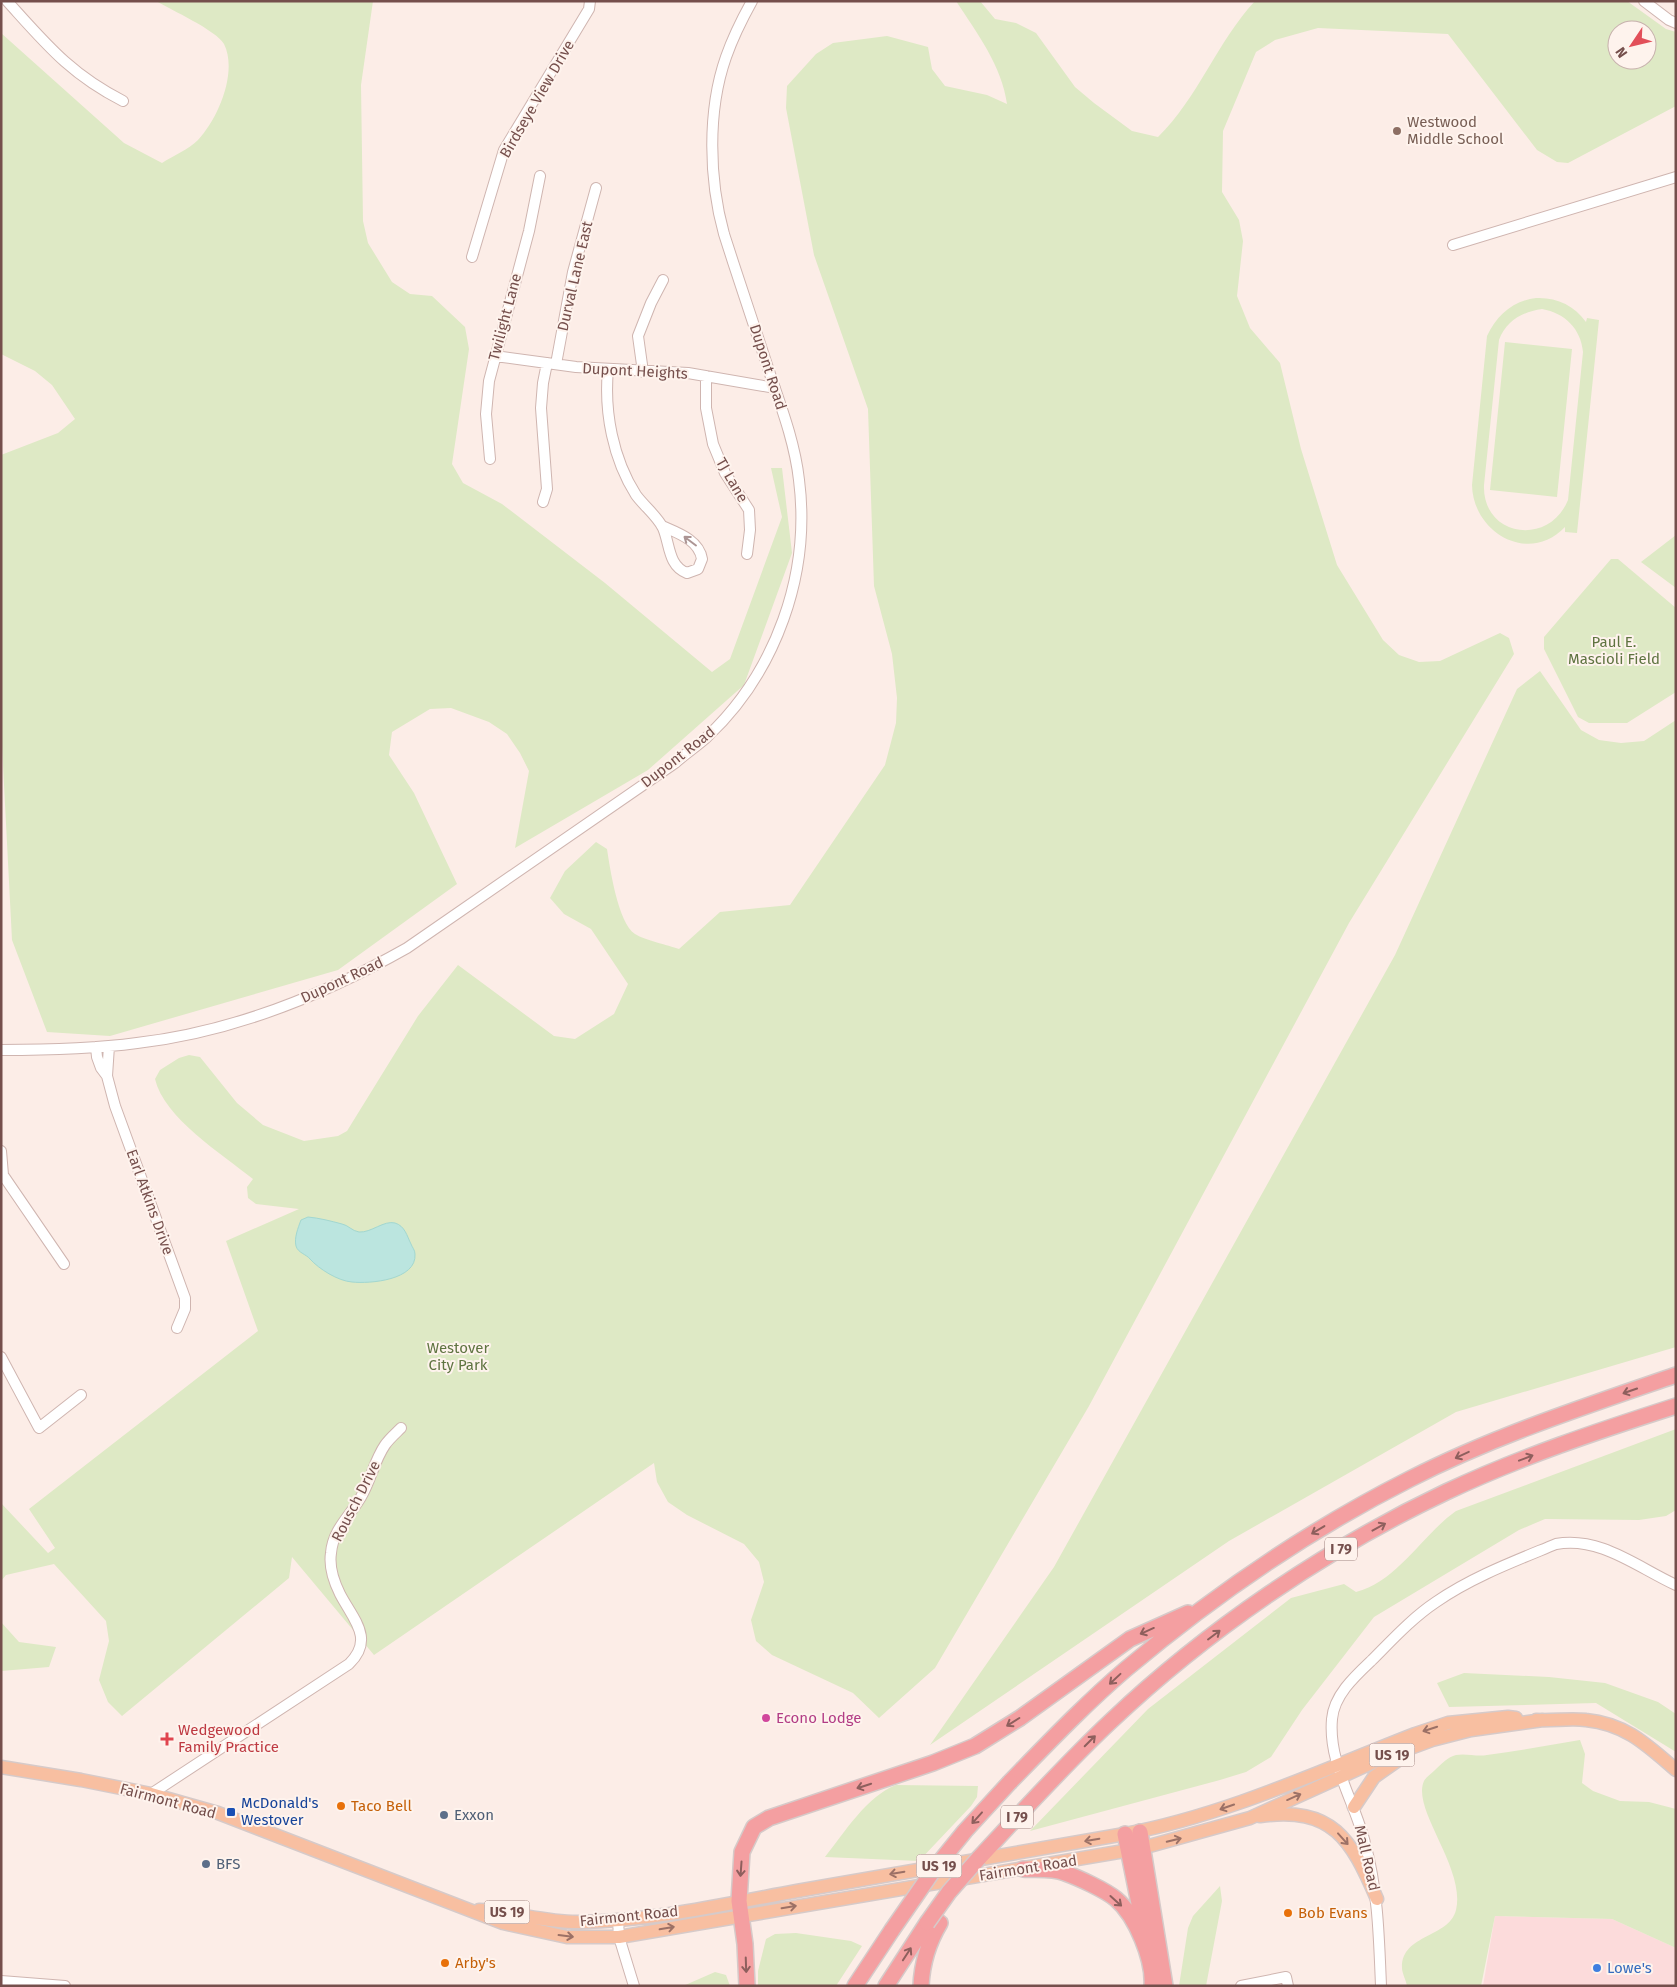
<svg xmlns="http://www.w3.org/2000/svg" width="1677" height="1987" font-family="'Fira Sans',sans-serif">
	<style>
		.commercial { fill: #fcdbdb }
		.green { fill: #dee9c5; fill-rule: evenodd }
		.water { fill: #bbe5df; stroke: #a2d7d0 }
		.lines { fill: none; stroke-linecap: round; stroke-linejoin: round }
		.minor-casing { stroke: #cfb5b0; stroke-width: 12 }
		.major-casing { stroke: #d6cac9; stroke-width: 15 }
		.highway-casing { stroke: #d6cac9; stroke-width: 18 }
		.minor { stroke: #fff; stroke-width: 10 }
		.major { stroke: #f8bfa1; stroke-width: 12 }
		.highway { stroke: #f49fa1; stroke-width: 15 }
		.highway-bridge-casing { stroke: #d6cac9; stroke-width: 18; stroke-linecap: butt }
		.highway-bridge { stroke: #f49fa1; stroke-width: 15 }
		.oneway { stroke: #ac9594 }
		.oneway2 { stroke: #8e5f5d }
		.oneway3 { stroke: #9c7166 }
		.education-dot { fill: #8d6e63; stroke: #fef3ed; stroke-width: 2 }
		.hotel-dot { fill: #d1479c; stroke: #fef3ed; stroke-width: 2 }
		.health-dot { fill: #e0444e; stroke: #fef3ed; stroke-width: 2 }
		.food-dot { fill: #e8710a; stroke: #fef3ed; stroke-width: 2 }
		.transit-dot { fill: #1a4fb4; stroke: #fef3ed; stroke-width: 2 }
		.service-dot { fill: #5c6f8a; stroke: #fef3ed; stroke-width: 2 }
		.shop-dot { fill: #3f7fe0; stroke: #fef3ed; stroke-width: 2 }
		.labels { text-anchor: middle; stroke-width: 4; stroke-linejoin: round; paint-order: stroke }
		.shield { fill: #fef3ed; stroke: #9e807c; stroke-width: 1 }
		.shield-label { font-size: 14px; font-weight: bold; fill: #754f4c }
		.street-label { font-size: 15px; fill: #754f4c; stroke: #fef3ed }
		.education-label { font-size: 15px; fill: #785e54; stroke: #fef3ed; text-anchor: start }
		.park-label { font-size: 15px; fill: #5f7441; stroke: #fef3ed }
		.hotel-label { font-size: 15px; fill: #b23c85; stroke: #fef3ed; text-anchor: start }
		.health-label { font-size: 15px; fill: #be3a42; stroke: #fef3ed; text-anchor: start }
		.transit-label { font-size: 15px; fill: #164399; stroke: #fef3ed; text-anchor: start }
		.food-label { font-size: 15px; fill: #c56008; stroke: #fef3ed; text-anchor: start }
		.service-label { font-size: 15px; fill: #4e5e75; stroke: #fef3ed; text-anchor: start }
		.shop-label { font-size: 15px; fill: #366cbe; stroke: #fef3ed; text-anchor: start }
	</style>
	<rect width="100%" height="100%" fill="#fcede7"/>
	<!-- commercial -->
	<path class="commercial" d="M 1495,1916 L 1612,1919 L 1676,1948 L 1676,1986 L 1483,1986 Z"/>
	<!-- green -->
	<path class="green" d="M 156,1 L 373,1 L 361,85 L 363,221 L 368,243 L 392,282 L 410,294 L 432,296 L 465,327 L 469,349 L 452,464 L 463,483 L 502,504 L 605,583 L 712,672 L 730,659 L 782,517 L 771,468 L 782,468 L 792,553 L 744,685 L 648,770 L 515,848 L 529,771 L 520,753 L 507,734 L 489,722 L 451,708 L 430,709 L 392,732 L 389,755 L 414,793 L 457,884 L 338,970 L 110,1036 L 47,1032 L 12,940 L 1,726 L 1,455 L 58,433 L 75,419 L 52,385 L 35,371 L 1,354 L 1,33 L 124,143 L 162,163 C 173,156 189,149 198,140 C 218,119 238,72 224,44 C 216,30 171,10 156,1 Z
		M 956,1 L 980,1 L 995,19 L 1016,23 L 1036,33 L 1075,87 L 1094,103 L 1132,131 L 1158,137 C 1198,98 1217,42 1255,1 L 1627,1 L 1666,29 L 1676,32 L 1676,106 L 1568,163 L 1557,162 L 1537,150 L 1448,34 L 1318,28 L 1275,40 L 1256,52 L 1223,131 L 1222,192 L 1239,220 L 1243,241 L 1237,296 L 1250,328 L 1280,363 L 1301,449 L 1337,565 L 1383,640 L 1399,655 L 1419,662 L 1440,661 L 1500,633 L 1509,638 L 1514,654 L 1349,923 L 1089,1406 L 935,1668 L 879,1718 L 853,1693 L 772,1655 L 756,1641 L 751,1620 L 764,1582 L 759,1562 L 744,1544 L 687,1515 L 668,1502 L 657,1482 L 654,1463 L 374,1655 L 292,1557 L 289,1578 L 122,1716 L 108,1702 L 99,1680 L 109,1641 L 106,1621 L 54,1564 L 6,1575 L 1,1581 L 1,1503 L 48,1553 L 55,1548 L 29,1509 L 258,1331 L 226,1241 L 299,1209 L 256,1204 L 248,1198 L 247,1187 L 253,1179 C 222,1154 164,1118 155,1079 L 160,1070 L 179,1058 L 189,1055 L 200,1057 L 237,1103 L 263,1125 L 304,1141 L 338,1136 L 347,1131 L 418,1016 L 458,965 L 554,1036 L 575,1039 L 614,1014 L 628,984 L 591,929 L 564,914 L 550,898 L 565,871 L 596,842 L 607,849 C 610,868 618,923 635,934 C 644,940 668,945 679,949 L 720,912 L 790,905 L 885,765 L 896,723 L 897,698 L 892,654 L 874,586 L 868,409 L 814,255 L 786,108 L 787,86 L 816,54 L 833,43 L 887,36 L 928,47 L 932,69 L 945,86 L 987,95 L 1007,104 C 1002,66 977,33 956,1 ZM 1617,30 L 1647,30 L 1647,60 L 1617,60 Z
		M 1536,298 C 1556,297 1574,305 1586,322 L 1587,318 L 1599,320 L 1577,533 L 1565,532 L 1565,527 C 1529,565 1473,533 1472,485 L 1487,336 C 1497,315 1513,301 1536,298 ZM 1542,309 C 1565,313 1581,329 1583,352 L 1568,500 C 1549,547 1482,537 1484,485 L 1499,340 C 1506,321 1522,312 1542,309 Z
		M 1505,342 L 1572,349 L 1557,497 L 1490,490 Z
		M 1676,535 L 1676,588 L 1641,562 Z
		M 1611,559 L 1618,559 L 1676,608 L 1676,692 L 1627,723 L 1589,723 L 1578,717 L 1544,649 L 1544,637 Z
		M 1540,671 L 1581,730 L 1599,740 L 1621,743 L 1644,741 L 1676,720 L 1676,1347 L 1456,1412 L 1229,1541 L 930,1745 L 1054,1567 L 1395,955 L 1517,689 Z
		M 1676,1429 L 1676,1510 L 1666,1516 L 1639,1520 L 1545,1519 L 1519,1530 L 1374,1617 L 1302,1710 L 1271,1757 L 1246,1772 L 1220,1780 L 1030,1831 L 1148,1709 L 1291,1598 L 1344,1584 L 1356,1592 C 1398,1581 1422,1535 1456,1511 Z
		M 1,1622 L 19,1642 L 56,1647 L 49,1667 L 1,1671 Z
		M 1464,1673 L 1549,1677 L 1605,1683 L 1658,1702 L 1676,1714 L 1676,1752 L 1596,1703 L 1449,1707 L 1437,1683 Z
		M 1580,1740 L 1585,1754 L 1582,1783 L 1593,1791 L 1620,1801 L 1649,1802 L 1676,1809 L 1676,1948 L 1612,1919 L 1495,1916 L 1481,1986 L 1407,1986 C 1406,1980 1402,1973 1402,1968 C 1401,1934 1449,1938 1456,1910 C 1466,1868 1411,1809 1424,1781 C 1426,1777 1432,1773 1435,1770 C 1441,1764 1448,1757 1456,1755 C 1466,1753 1477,1757 1487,1755 C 1518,1751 1549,1745 1580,1740 Z
		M 896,1785 L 978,1786 L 977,1797 L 971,1806 L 919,1861 L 825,1857 C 844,1833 867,1796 896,1785 Z
		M 1220,1886 L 1222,1901 L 1206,1986 L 1179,1986 L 1188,1928 L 1193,1916 Z
		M 796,1933 L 851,1941 L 862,1946 L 836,1986 L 758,1986 L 758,1971 L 766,1939 L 775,1934 Z
		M 715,1972 L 726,1975 L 730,1986 L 683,1986 Z"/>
	<!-- water -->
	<path class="water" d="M 308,1217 C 319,1218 331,1221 342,1224 C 348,1225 352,1231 359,1232 C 371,1233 384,1220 395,1223 C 405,1226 407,1236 411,1244 C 412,1247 415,1250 415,1254 C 417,1280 370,1284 352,1282 C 338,1281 319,1269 310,1259 C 306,1254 298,1253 296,1246 C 294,1238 298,1228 301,1220 Z"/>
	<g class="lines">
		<!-- minor casing -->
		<g class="minor-casing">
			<path id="minor" d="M 7,1 C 46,44 70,74 123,101
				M 1644,1 L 1669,20 L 1676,23
				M 1453,245 L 1676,177
				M 472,257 L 504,150 L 589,9 L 590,1
				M 495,356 L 576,367 L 688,373 L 775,388
				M 556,364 L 573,272 L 596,188
				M 608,370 C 604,412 613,459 636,495 C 644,506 657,516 663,528 C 670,544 668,566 687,573 L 698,569 L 702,559 C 699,540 678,533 662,526
				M 643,372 L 638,336 L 651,303 L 663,280
				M 706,376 L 706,408 L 713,444 L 725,473 L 749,510 L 750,530 L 747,554
				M 490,459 L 486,414 L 489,381 L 529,231 L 540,176
				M 543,502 L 547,489 L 541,408 L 543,383 L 547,363
				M 96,1047 L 97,1057 L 101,1068 L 107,1076 L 115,1106 L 185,1298 L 185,1309 L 177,1328
				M 1,1050 C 47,1050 92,1049 137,1043 C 233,1032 324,995 407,948 L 675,763 C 685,754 697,746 707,737 C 776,672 811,574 799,480 C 795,444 782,409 770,374 C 755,328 739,281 724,234 C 709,180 707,111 726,57 C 733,37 742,19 752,1
				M 107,1076 L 109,1046
				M 1,1151 L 3,1175 L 64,1264
				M 1,1357 L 39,1428 L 81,1395
				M 151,1794 L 349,1664 C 375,1639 353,1619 340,1594 C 334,1582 329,1566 331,1553 C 333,1529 350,1516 361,1497 C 371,1480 374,1461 385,1445 C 389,1439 396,1433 401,1428
				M 618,1920 L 619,1937 L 634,1986
				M 1,1981 L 65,1986
				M 1241,1986 L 1286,1977 L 1288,1986
				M 1381,1986 C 1379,1937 1378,1890 1365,1843 C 1355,1802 1328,1763 1332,1719 C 1334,1695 1355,1676 1372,1660 C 1392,1640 1412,1618 1436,1602 C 1472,1577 1515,1561 1556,1544 C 1600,1536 1637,1567 1676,1585"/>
		</g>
		<!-- major casing -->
		<g class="major-casing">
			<path id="major" d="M 1536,1720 C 1553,1721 1570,1718 1586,1720 C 1626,1724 1647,1745 1676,1770
				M 1,1767 L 81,1780 L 151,1794 L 218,1813 L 503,1923 L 567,1937 L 619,1937 L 1142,1848 L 1250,1818 L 1378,1760 L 1432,1740 L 1471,1730 L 1543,1720
				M 1354,1807 L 1374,1777 L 1401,1758
				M 1260,1816 C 1333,1806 1351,1839 1377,1899
				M 479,1910 C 513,1911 546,1923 580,1922 C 653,1921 726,1904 797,1891 C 907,1872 1016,1853 1125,1834 C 1226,1815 1320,1771 1415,1734 L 1448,1723 L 1508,1717 L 1516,1718"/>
		</g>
		<!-- highway casing -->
		<g class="highway-casing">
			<path id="highway" d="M 1010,1782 C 1047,1744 1085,1704 1126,1669 C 1214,1595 1307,1531 1410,1479 C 1494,1436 1586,1406 1676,1375
				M 1140,1832 L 1165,1986
				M 1125,1834 L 1145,1933
				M 979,1858 C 1022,1812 1065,1764 1111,1721 C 1207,1630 1326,1549 1446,1492 C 1520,1457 1598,1431 1676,1406
				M 1023,1869 C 1036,1870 1053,1868 1065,1873 C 1079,1878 1105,1890 1116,1899 C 1136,1916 1154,1960 1152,1986
				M 747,1986 L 745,1944 L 739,1901 L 742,1852 L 754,1827 L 769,1818 L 933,1763 L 975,1746 L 1020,1718 L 1130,1639 L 1188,1613
				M 855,1986 L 892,1930
				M 886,1986 L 927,1923
				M 921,1986 C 922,1963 928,1943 940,1923"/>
		</g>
		<!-- minor -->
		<use href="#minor" class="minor"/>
		<!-- major -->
		<use href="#major" class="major"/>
		<!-- highway -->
		<use href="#highway" class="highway"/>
		<!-- highway-bridge casing -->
		<g class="highway-bridge-casing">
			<path id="highway-bridge" d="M 927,1923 L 949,1892 L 979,1858
				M 892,1930 L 935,1868 L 965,1831 L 1010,1782"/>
		</g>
		<!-- highway-bridge -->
		<use href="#highway-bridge" class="highway-bridge"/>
	</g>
	<!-- one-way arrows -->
	<defs><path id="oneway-shaft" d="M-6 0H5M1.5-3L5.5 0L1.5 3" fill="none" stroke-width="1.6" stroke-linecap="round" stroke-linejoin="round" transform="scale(1.25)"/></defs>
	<use class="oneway" href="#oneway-shaft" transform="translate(690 541) rotate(-143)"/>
	<g class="oneway2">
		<use href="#oneway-shaft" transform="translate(1630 1391) rotate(161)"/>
		<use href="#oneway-shaft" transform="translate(1462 1455) rotate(155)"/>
		<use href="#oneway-shaft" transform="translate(1526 1458) rotate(-21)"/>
		<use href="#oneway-shaft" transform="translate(1379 1527) rotate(-29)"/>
		<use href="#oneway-shaft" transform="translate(1318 1530) rotate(149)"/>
		<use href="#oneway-shaft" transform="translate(1147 1631) rotate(156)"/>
		<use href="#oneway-shaft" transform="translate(1214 1635) rotate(-37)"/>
		<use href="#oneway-shaft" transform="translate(1115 1679) rotate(137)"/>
		<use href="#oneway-shaft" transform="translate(1013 1722) rotate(148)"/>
		<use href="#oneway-shaft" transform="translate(1090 1741) rotate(-45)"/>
		<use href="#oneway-shaft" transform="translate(864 1786) rotate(162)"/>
		<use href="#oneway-shaft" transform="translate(977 1818) rotate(132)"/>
		<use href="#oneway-shaft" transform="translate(741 1869) rotate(94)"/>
		<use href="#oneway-shaft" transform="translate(1116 1901) rotate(42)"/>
		<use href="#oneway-shaft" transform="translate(907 1954) rotate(-57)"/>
		<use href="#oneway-shaft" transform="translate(746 1965) rotate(88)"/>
	</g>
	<g class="oneway3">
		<use href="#oneway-shaft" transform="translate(1430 1729) rotate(162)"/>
		<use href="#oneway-shaft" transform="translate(1294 1797) rotate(-24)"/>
		<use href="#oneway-shaft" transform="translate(1227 1807) rotate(161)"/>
		<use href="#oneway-shaft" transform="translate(1343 1839) rotate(48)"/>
		<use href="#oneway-shaft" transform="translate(1092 1840) rotate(170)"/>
		<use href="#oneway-shaft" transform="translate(1174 1840) rotate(-14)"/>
		<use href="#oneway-shaft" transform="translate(897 1873) rotate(170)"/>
		<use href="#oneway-shaft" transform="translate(789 1907) rotate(-9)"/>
		<use href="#oneway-shaft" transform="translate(667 1928) rotate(-10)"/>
		<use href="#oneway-shaft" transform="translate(566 1936) rotate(7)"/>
	</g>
	<!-- markers -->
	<circle class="education-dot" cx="1397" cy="131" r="5"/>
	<circle class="hotel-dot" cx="766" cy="1718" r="5"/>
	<path class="health-dot" d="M164.5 1731.5h5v5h5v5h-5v5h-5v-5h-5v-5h5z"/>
	<g class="food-dot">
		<circle cx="341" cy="1806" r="5"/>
		<circle cx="1288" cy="1913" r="5"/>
		<circle cx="445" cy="1963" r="5"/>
	</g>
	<rect class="transit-dot" x="226" y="1807" width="10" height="10" rx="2.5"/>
	<g class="service-dot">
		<circle cx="444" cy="1815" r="5"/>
		<circle cx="206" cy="1864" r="5"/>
	</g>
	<circle class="shop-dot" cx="1597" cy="1968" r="5"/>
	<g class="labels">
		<!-- shield labels -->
		<g class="shield">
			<rect x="1325" y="1537.5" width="32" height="23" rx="4"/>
			<rect x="1369.5" y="1743.5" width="45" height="23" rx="4"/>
			<rect x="1001" y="1805.5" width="32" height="23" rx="4"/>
			<rect x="916.5" y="1854.5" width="45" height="23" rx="4"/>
			<rect x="484.5" y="1900.5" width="45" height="23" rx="4"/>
		</g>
		<g class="shield-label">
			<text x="1341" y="1554">I 79</text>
			<text x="1392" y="1760">US 19</text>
			<text x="1017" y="1822">I 79</text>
			<text x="939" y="1871">US 19</text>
			<text x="507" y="1917">US 19</text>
		</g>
		<!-- street labels -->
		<g class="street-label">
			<text transform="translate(537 99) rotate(-60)" y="5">Birdseye View Drive</text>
			<text transform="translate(575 276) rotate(-77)" y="5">Durval Lane East</text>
			<text transform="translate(505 317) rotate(-75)" y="5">Twilight Lane</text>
			<text transform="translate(768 367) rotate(72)" y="5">Dupont Road</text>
			<text transform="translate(635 371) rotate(3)" y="5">Dupont Heights</text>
			<text transform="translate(732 480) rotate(60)" y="5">TJ Lane</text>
			<text transform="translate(678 757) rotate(-38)" y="5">Dupont Road</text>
			<text transform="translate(342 980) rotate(-25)" y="5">Dupont Road</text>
			<text transform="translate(150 1202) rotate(70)" y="5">Earl Atkins Drive</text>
			<text transform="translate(356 1501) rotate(-63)" y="5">Rousch Drive</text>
			<text transform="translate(168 1801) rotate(15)" y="5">Fairmont Road</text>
			<text transform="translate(1367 1858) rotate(77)" y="5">Mall Road</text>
			<text transform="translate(1028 1868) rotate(-9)" y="5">Fairmont Road</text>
			<text transform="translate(629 1916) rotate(-6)" y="5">Fairmont Road</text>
		</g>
		<!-- education labels -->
		<g class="education-label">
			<text x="1407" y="127">Westwood<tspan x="1407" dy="17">Middle School</tspan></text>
		</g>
		<!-- park labels -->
		<g class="park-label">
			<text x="1614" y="647">Paul E.<tspan x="1614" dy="17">Mascioli Field</tspan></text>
			<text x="458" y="1353">Westover<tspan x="458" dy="17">City Park</tspan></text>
		</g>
		<!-- hotel labels -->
		<g class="hotel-label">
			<text x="776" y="1723">Econo Lodge</text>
		</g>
		<!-- health labels -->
		<g class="health-label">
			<text x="178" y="1735">Wedgewood<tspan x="178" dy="17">Family Practice</tspan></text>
		</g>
		<!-- transit labels -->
		<g class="transit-label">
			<text x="241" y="1808">McDonald's<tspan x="241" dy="17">Westover</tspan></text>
		</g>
		<!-- food labels -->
		<g class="food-label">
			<text x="351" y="1811">Taco Bell</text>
			<text x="1298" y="1918">Bob Evans</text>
			<text x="455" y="1968">Arby's</text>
		</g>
		<!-- service labels -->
		<g class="service-label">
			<text x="454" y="1820">Exxon</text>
			<text x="216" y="1869">BFS</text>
		</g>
		<!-- shop labels -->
		<g class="shop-label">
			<text x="1607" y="1973">Lowe's</text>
		</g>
	</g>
	<!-- border -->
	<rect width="1677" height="1987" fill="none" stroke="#754f4c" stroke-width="5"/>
	<!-- north arrow -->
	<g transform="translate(1632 45) rotate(235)"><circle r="24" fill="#fef3ed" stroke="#c7b1ad"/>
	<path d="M0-4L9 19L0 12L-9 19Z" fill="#e24f59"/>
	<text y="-8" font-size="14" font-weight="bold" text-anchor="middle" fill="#754f4c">N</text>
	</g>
</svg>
